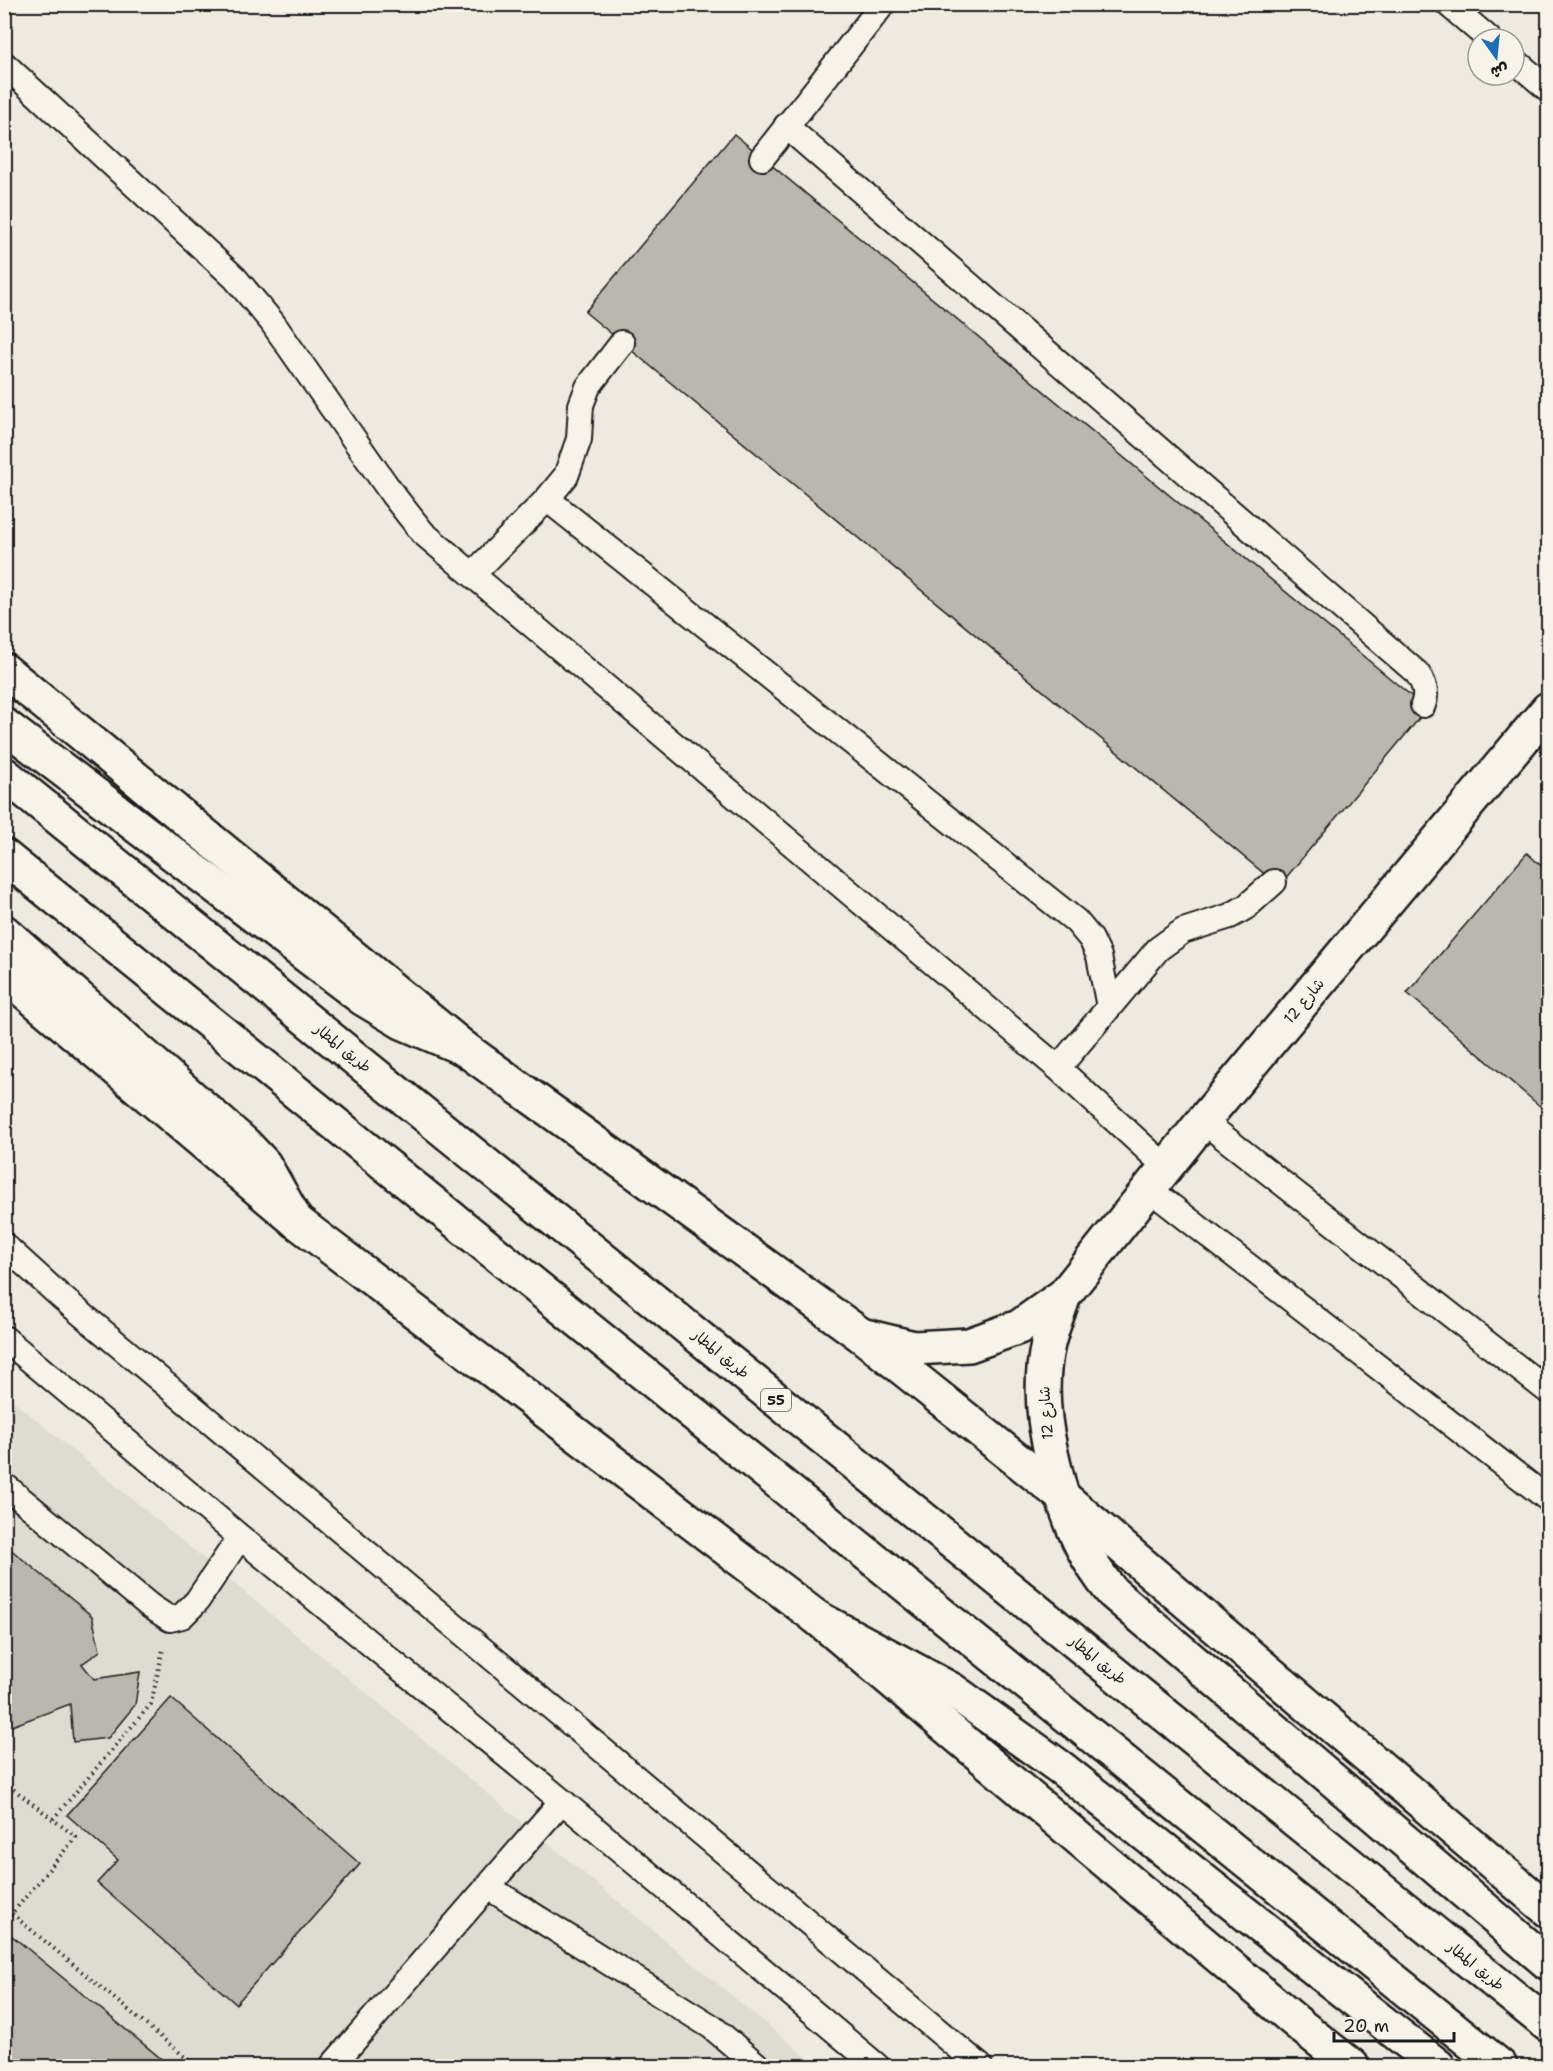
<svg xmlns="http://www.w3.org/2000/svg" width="1553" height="2071" font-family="'Shantell Sans','Playpen Sans Arabic',sans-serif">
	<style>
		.built { fill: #dedbd1 }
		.building { fill: #bab7af; stroke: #1c1c1c; stroke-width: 1.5 }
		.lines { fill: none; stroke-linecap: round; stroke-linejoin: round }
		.service-casing { stroke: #1c1c1c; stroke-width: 28 }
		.tertiary-casing { stroke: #1c1c1c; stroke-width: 38 }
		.secondary-casing { stroke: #1c1c1c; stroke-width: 38 }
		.trunk-casing { stroke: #1c1c1c; stroke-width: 38 }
		.path { stroke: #1c1c1c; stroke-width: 4; stroke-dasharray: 1.5 4.5; stroke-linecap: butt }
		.service { stroke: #f7f3e8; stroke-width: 24 }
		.tertiary { stroke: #f7f3e8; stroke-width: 33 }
		.secondary { stroke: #f7f3e8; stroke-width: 33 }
		.trunk { stroke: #f7f3e8; stroke-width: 33 }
		.labels { text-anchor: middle; stroke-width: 4.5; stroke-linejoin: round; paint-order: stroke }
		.shield { fill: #f7f3e8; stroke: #5e5c59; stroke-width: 1.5 }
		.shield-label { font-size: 14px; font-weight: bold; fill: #1c1c1c }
		.street-label { font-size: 15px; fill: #1c1c1c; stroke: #f7f3e8 }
	</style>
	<rect width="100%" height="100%" fill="#eeeae0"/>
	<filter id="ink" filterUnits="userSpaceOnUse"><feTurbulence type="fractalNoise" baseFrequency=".0167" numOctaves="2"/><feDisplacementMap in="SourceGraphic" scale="12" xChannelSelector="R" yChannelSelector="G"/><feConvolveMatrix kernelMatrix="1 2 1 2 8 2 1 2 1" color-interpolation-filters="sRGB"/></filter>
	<g filter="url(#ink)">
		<!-- built -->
		<path class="built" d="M 5,1394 L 817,2066 L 5,2066 Z"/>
		<!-- building -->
		<path class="building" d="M 734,134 L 1427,709 L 1279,886 L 585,312 Z
			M 1527,853 L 1548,872 L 1548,1113 L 1407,993 Z
			M 4,1544 L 92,1616 L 100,1651 L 82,1664 L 94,1679 L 140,1672 L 135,1705 L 108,1738 L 73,1742 L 70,1704 L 4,1729 Z
			M 171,1698 L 360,1864 L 236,2004 L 97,1883 L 118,1860 L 67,1815 Z
			M 11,1935 L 170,2066 L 4,2066 L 4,1942 Z"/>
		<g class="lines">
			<!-- service casing -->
			<g class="service-casing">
				<path id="service" d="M 1448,4 L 1489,39
					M 1514,60 L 1548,89
					M 4,64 L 235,278 L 272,322 L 393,495 L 423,533 L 1058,1068 L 1166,1167
					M 786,126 L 1417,673 C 1424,683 1428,693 1423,705
					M 762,158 L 883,4
					M 547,499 L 1076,921 L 1091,939 L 1099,956 L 1109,1007
					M 473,574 L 547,499 L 566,476 L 579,439 L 581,405 L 588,387 L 622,343
					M 1058,1068 L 1158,949 L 1183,931 L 1230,916 L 1246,907 L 1274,882
					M 1203,1121 L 1548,1391
					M 1149,1189 L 1548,1499
					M 4,1245 L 60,1296 L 980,2066
					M 4,1338 L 240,1537 L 562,1801 L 877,2066
					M 4,1485 L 150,1606 L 170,1619 L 182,1616 L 197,1601 L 240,1537
					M 488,1887 L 712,2027 L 758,2066
					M 332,2066 L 562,1801"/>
			</g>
			<!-- tertiary casing -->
			<g class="tertiary-casing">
				<path id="tertiary" d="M 861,1335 L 914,1348 L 969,1345 L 1019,1327 L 1064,1295 L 1203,1121 L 1548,709
					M 1062,1496 C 1048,1446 1036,1396 1048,1344 C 1052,1327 1059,1311 1064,1295"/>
			</g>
			<!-- secondary casing -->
			<g class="secondary-casing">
				<path id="secondary" d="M 4,670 L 465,1049 L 861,1335 L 1062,1496 L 1548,1910
					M 4,974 L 296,1221 L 816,1617 L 1301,2026 L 1352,2066"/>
			</g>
			<!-- trunk casing -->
			<g class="trunk-casing">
				<path id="trunk" d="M 4,725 L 362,998 L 402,1022 L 465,1049
					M 4,774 L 1548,2025
					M 4,856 L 1500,2066
					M 4,932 L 246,1145 L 264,1164 L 296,1221
					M 1062,1496 C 1075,1535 1086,1560 1112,1592 L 1548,1963
					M 816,1617 L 952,1690 L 1061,1768 L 1438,2066"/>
			</g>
			<!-- path -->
			<path class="path" d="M 4,1782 L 76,1837 L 4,1923
				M 53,1819 L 151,1704 L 163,1649
				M 12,1914 L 196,2066"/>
			<!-- service -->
			<use href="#service" class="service"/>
			<!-- tertiary -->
			<use href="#tertiary" class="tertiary"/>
			<!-- secondary -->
			<use href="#secondary" class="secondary"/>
			<!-- trunk -->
			<use href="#trunk" class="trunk"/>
		</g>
	</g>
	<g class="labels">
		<!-- shield labels -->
		<rect class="shield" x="761" y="1389" width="30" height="22" rx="4.5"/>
		<g class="shield-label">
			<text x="776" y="1405">55</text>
		</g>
		<!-- street labels -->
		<g class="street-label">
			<text transform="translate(1304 1001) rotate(-50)" y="5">شارع 12</text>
			<text transform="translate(343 1048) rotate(39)" y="5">طريق المطار</text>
			<text transform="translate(721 1354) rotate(39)" y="5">طريق المطار</text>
			<text transform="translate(1046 1413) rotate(-94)" y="5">شارع 12</text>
			<text transform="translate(1098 1660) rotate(39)" y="5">طريق المطار</text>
			<text transform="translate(1476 1966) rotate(39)" y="5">طريق المطار</text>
		</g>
	</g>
	<!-- margin -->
	<rect width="1553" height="2071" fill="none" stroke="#f7f3e8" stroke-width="24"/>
	<rect x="12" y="12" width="1529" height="2047" fill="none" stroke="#1c1c1c" stroke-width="2" filter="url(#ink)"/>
	<!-- north arrow -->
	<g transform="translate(1496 57) rotate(165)"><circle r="28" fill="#f7f3e8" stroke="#9f9d96" stroke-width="1.5"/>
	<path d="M0-4.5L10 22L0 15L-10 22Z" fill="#1f6fb2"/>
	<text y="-9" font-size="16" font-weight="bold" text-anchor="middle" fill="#1c1c1c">ش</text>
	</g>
	<!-- scale -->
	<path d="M1334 2032v9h120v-9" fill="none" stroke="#1c1c1c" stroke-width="3"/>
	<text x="1343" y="2032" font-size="18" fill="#1c1c1c" stroke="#f7f3e8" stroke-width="4.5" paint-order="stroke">20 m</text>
</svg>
